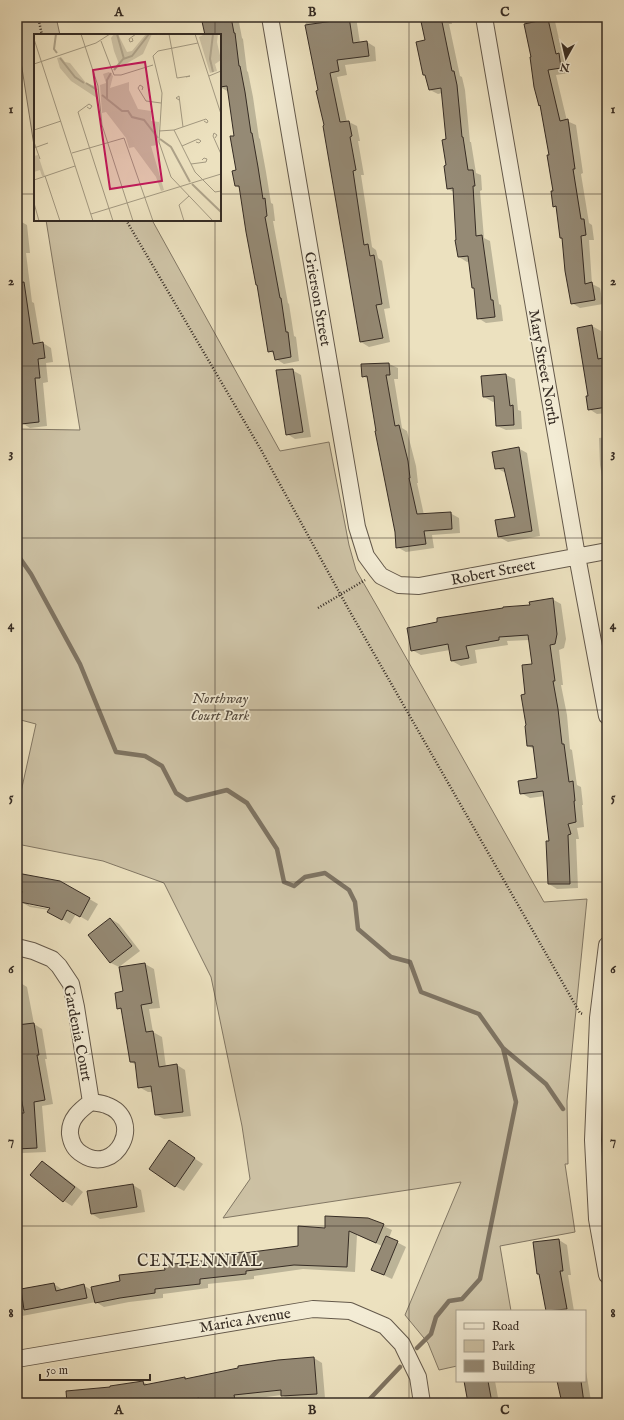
<svg xmlns="http://www.w3.org/2000/svg" width="624" height="1420" font-family="'IM FELL English',serif">
	<style>
		.green { fill: #cdc2a5; stroke: #827764 }
		.shadow { fill: #0003; fill-rule: evenodd }
		.lines { fill: none; stroke-linecap: round; stroke-linejoin: round }
		.stream { stroke: #7e7361; stroke-width: 4.5 }
		.building { fill: #958a75; stroke: #362c24 }
		.street-casing { stroke: #64594b; stroke-width: 18 }
		.path { stroke: #362c24; stroke-width: 2.5; stroke-dasharray: 1 2; stroke-linecap: butt }
		.street { stroke: #f3ecd5; stroke-width: 16 }
		.grid { fill: none; stroke: #362c24; stroke-width: 1; stroke-opacity: 0.55 }
		.labels { text-anchor: middle; stroke-width: 3.5; stroke-linejoin: round; paint-order: stroke }
		.street-label { font-size: 15px; fill: #362c24; stroke: #f3ecd5 }
		.park-label { font-size: 15px; font-style: italic; fill: #544a3e; stroke: #f3ecd5 }
		.neighbourhood-label { font-size: 16px; letter-spacing: 1px; fill: #362c24; stroke: #f3ecd5 }
		.inset-river { fill: none; stroke: #aea38a; stroke-width: 2 }
		.inset-road { fill: none; stroke: #a39981; stroke-width: 1 }
		.view { fill: #c2185b; fill-opacity: 0.15; stroke: #c2185b; stroke-width: 2 }
		.inset-edge { fill: none; stroke: #362c24; stroke-width: 2 }
		.neatline { fill: none; stroke: #362c24; stroke-width: 1.5 }
		.grid-label { font-size: 13px; text-anchor: middle; font-weight: bold; fill: #362c24 }
	</style>
	<rect width="100%" height="100%" fill="#ece1bf"/>
	<filter id="stains"><feTurbulence type="fractalNoise" baseFrequency=".005" numOctaves="4"/><feColorMatrix values="0 0 0 0 .2 0 0 0 0 .09 0 0 0 0 .02 0 0 0 .5 -.17"/></filter>
	<radialGradient id="worn" r=".72"><stop offset=".6" stop-color="#630" stop-opacity="0"/><stop offset="1" stop-color="#630" stop-opacity=".3"/></radialGradient>
	<!-- green -->
	<path class="green" d="M 17,17 L 56,17 L 60,35 L 35,35 L 35,152 L 17,36 Z
		M 46,220 L 152,220 L 280,451 L 329,442 L 349,545 L 356,570 L 378,608 L 544,902 L 587,899 L 567,1101 L 568,1164 L 565,1164 L 575,1232 L 500,1246 L 511,1311 L 457,1311 L 457,1366 L 439,1370 L 428,1343 L 405,1315 L 461,1182 L 223,1218 L 250,1179 L 242,1126 L 211,977 L 164,883 L 103,861 L 17,844 L 17,810 L 36,724 L 17,719 L 17,429 L 80,430 Z"/>
	<!-- shadow -->
	<path class="shadow" d="M 202,17 L 238,17 L 242,38 L 243,39 L 247,71 L 248,72 L 253,97 L 259,138 L 260,139 L 266,172 L 271,203 L 273,204 L 275,221 L 273,221 L 288,303 L 289,304 L 294,336 L 296,337 L 299,361 L 284,364 L 276,359 L 275,354 L 269,351 L 241,189 L 236,186 L 237,171 L 235,137 L 229,92 L 220,87 L 220,35 L 213,35 Z
		M 311,17 L 356,17 L 360,43 L 367,42 L 375,47 L 376,61 L 345,65 L 347,75 L 337,77 L 347,122 L 349,122 L 357,126 L 360,141 L 358,141 L 364,175 L 361,175 L 372,247 L 376,250 L 378,258 L 382,261 L 390,308 L 384,309 L 390,342 L 369,347 L 361,342 L 325,126 L 309,45 L 305,18 Z
		M 421,17 L 450,17 L 452,24 L 449,24 L 460,76 L 462,77 L 465,90 L 470,142 L 471,142 L 476,173 L 481,175 L 482,190 L 480,191 L 484,238 L 490,241 L 499,304 L 501,305 L 503,321 L 486,323 L 478,318 L 475,289 L 470,261 L 467,262 L 459,257 L 454,192 L 448,189 L 447,140 L 442,93 L 438,94 L 430,90 L 427,76 L 424,75 L 426,40 Z
		M 524,17 L 554,17 L 563,57 L 567,59 L 569,73 L 556,75 L 567,121 L 576,125 L 583,173 L 581,174 L 589,223 L 592,225 L 594,240 L 589,240 L 592,284 L 600,288 L 603,304 L 580,308 L 572,303 L 563,239 L 560,238 L 557,208 L 554,206 L 550,156 Z
		M 17,143 L 21,172 L 17,172 Z
		M 17,213 L 18,220 L 27,225 L 30,253 L 26,253 L 32,302 L 34,303 L 41,344 L 43,343 L 51,348 L 53,362 L 46,363 L 48,382 L 43,383 L 47,426 L 30,428 L 22,423 L 22,393 L 17,361 Z
		M 592,326 L 601,331 L 605,359 L 607,359 L 607,413 L 597,414 L 589,409 L 589,397 L 578,329 Z
		M 389,364 L 398,368 L 398,379 L 394,379 L 402,428 L 407,431 L 416,466 L 418,483 L 417,483 L 424,515 L 450,513 L 459,518 L 460,533 L 432,535 L 434,548 L 406,552 L 397,547 L 396,531 L 368,379 L 363,376 L 362,365 Z
		M 292,370 L 301,375 L 311,437 L 295,439 L 287,434 Z
		M 506,375 L 515,379 L 518,410 L 521,411 L 522,429 L 506,430 L 497,426 L 495,401 L 493,402 L 484,397 L 482,377 Z
		M 607,437 L 607,505 L 600,465 L 599,438 Z
		M 518,448 L 527,453 L 540,536 L 508,542 L 499,537 L 496,521 L 516,517 L 506,473 L 496,468 Z
		M 552,599 L 561,604 L 566,639 L 564,648 L 559,650 L 563,685 L 561,685 L 567,715 L 570,749 L 572,750 L 577,785 L 581,787 L 583,805 L 582,805 L 584,827 L 577,828 L 579,839 L 576,839 L 578,888 L 557,889 L 549,884 L 550,842 L 545,796 L 530,798 L 521,793 L 538,779 L 534,749 L 528,746 L 527,695 L 533,665 L 529,640 L 507,641 L 508,645 L 475,650 L 477,663 L 461,666 L 452,661 L 450,650 L 421,655 L 412,650 Z
		M 17,874 L 60,882 L 98,904 L 88,921 L 76,914 L 70,924 L 49,911 L 49,910 L 30,907 L 21,902 L 23,894 L 17,893 ZM 29,903 L 55,908 L 54,910 L 29,905 Z
		M 111,919 L 119,924 L 140,951 L 119,967 L 111,963 L 89,935 Z
		M 145,964 L 154,969 L 160,1008 L 149,1009 L 153,1032 L 162,1037 L 166,1067 L 177,1065 L 185,1070 L 191,1116 L 164,1119 L 156,1115 L 153,1092 L 148,1092 L 139,1087 L 136,1065 L 131,1062 L 123,1011 L 118,1008 L 124,992 L 121,968 Z
		M 17,982 L 19,982 L 27,987 L 34,1024 L 42,1029 L 47,1059 L 45,1059 L 53,1104 L 42,1106 L 46,1152 L 23,1153 L 17,1150 L 17,1114 L 25,1114 L 17,1070 L 17,1069 L 20,1068 L 17,1049 Z
		M 177,1147 L 203,1164 L 184,1191 L 175,1186 Z
		M 42,1162 L 51,1167 L 83,1192 L 72,1206 L 64,1201 Z
		M 133,1185 L 141,1190 L 145,1212 L 100,1219 L 92,1214 Z
		M 368,1219 L 392,1230 L 389,1238 L 406,1247 L 392,1279 L 372,1270 L 382,1246 L 357,1235 L 355,1272 L 303,1269 L 254,1276 L 254,1279 L 208,1284 L 208,1288 L 163,1294 L 163,1298 L 129,1302 L 104,1307 L 96,1302 L 22,1316 L 23,1319 L 17,1320 L 17,1289 L 54,1284 L 63,1290 L 83,1285 L 93,1291 L 166,1270 L 246,1254 L 299,1247 L 326,1229 Z
		M 559,1240 L 567,1245 L 571,1275 L 568,1275 L 574,1311 L 547,1311 L 540,1274 Z
		M 314,1358 L 322,1363 L 325,1398 L 291,1401 L 282,1395 L 242,1400 L 242,1403 L 31,1403 L 68,1400 L 111,1388 L 143,1382 L 149,1385 L 185,1378 L 188,1380 Z
		M 585,1365 L 591,1401 L 594,1403 L 563,1403 L 559,1381 L 585,1381 Z
		M 465,1381 L 495,1381 L 499,1403 L 469,1403 Z"/>
	<g class="lines">
		<!-- stream -->
		<path class="stream" d="M 17,554 L 31,574 L 80,664 L 116,752 L 145,756 L 162,766 L 176,793 L 187,800 L 227,790 L 247,803 L 277,849 L 284,882 L 294,886 L 305,877 L 325,873 L 349,890 L 355,902 L 358,929 L 391,957 L 410,962 L 421,992 L 479,1014 L 503,1048 L 546,1084 L 563,1109
			M 605,1163 L 607,1166
			M 417,1348 L 431,1334 L 436,1317 L 449,1301 L 462,1299 L 480,1279 L 516,1102 L 503,1048
			M 366,1403 L 400,1367"/>
	</g>
	<!-- building -->
	<path class="building" d="M 201,17 L 231,17 L 234,33 L 235,33 L 239,66 L 240,66 L 245,92 L 251,133 L 252,133 L 258,167 L 263,199 L 265,198 L 267,216 L 265,217 L 280,298 L 281,298 L 286,332 L 288,332 L 291,357 L 275,360 L 273,351 L 268,352 L 257,285 L 256,285 L 246,232 L 239,186 L 235,186 L 232,171 L 236,170 L 230,136 L 234,136 L 227,86 L 220,87 L 220,35 L 205,35 Z
		M 333,17 L 349,17 L 353,43 L 367,41 L 369,56 L 337,60 L 339,71 L 330,73 L 340,122 L 349,121 L 352,136 L 350,137 L 356,170 L 353,171 L 364,245 L 368,244 L 370,256 L 374,255 L 382,304 L 376,305 L 383,338 L 360,342 L 323,126 L 324,125 L 316,91 L 318,90 L 305,25 L 333,21 Z
		M 420,17 L 441,17 L 452,71 L 454,71 L 457,85 L 462,137 L 463,137 L 468,170 L 473,170 L 475,186 L 473,186 L 476,236 L 482,235 L 491,300 L 493,300 L 495,317 L 477,319 L 474,288 L 472,288 L 468,256 L 458,257 L 455,240 L 456,240 L 453,188 L 447,189 L 444,166 L 446,165 L 442,140 L 446,139 L 441,88 L 429,90 L 425,75 L 423,75 L 416,42 L 425,40 Z
		M 548,19 L 556,54 L 559,53 L 561,68 L 548,70 L 560,121 L 568,119 L 575,169 L 573,169 L 581,219 L 584,219 L 586,235 L 581,236 L 585,284 L 592,282 L 595,300 L 571,304 L 565,271 L 562,238 L 560,238 L 556,206 L 553,207 L 551,191 L 553,191 L 547,155 L 549,155 L 540,105 L 539,106 L 534,87 L 530,57 L 531,57 L 524,24 Z
		M 24,282 L 33,344 L 43,342 L 45,358 L 38,359 L 40,378 L 35,378 L 39,422 L 21,424 L 18,393 L 20,393 L 17,368 L 17,283 Z
		M 592,325 L 598,359 L 607,357 L 607,407 L 588,410 L 586,396 L 588,396 L 577,328 Z
		M 389,363 L 390,375 L 386,375 L 395,426 L 399,425 L 408,461 L 410,478 L 409,478 L 417,514 L 451,512 L 452,529 L 424,531 L 426,544 L 396,548 L 395,532 L 375,431 L 376,431 L 367,376 L 362,377 L 361,364 Z
		M 293,369 L 303,432 L 286,435 L 276,370 Z
		M 506,374 L 510,406 L 513,405 L 514,425 L 496,426 L 494,396 L 483,397 L 481,376 Z
		M 519,447 L 532,531 L 498,537 L 495,520 L 515,517 L 504,468 L 495,469 L 492,452 Z
		M 553,598 L 557,634 L 555,644 L 550,645 L 555,681 L 553,681 L 558,709 L 562,744 L 564,744 L 569,782 L 573,781 L 575,801 L 574,801 L 576,822 L 568,824 L 571,834 L 568,835 L 570,884 L 548,884 L 546,841 L 549,841 L 543,791 L 520,794 L 518,781 L 537,778 L 533,746 L 527,746 L 525,726 L 526,725 L 521,695 L 525,694 L 522,665 L 532,664 L 528,635 L 499,637 L 499,640 L 466,646 L 469,658 L 451,661 L 448,644 L 411,651 L 407,628 L 437,622 L 437,618 L 503,608 L 503,607 L 530,605 L 529,602 Z
		M 17,873 L 60,881 L 90,898 L 80,917 L 67,910 L 62,920 L 47,912 L 50,908 L 20,902 L 22,891 L 17,890 Z
		M 110,918 L 132,946 L 110,963 L 88,935 Z
		M 145,963 L 152,1003 L 141,1005 L 146,1032 L 153,1031 L 159,1067 L 177,1064 L 183,1112 L 155,1115 L 151,1086 L 138,1088 L 135,1062 L 130,1062 L 121,1008 L 117,1009 L 115,993 L 123,991 L 119,967 Z
		M 34,1023 L 39,1055 L 37,1055 L 45,1100 L 34,1102 L 37,1148 L 17,1149 L 17,1113 L 24,1113 L 17,1076 L 17,1068 L 18,1067 L 17,1056 L 17,1025 Z
		M 169,1140 L 195,1158 L 175,1187 L 149,1169 Z
		M 42,1161 L 75,1187 L 63,1202 L 30,1175 Z
		M 133,1184 L 137,1207 L 91,1214 L 87,1191 Z
		M 325,1216 L 368,1218 L 384,1224 L 376,1243 L 349,1231 L 347,1267 L 294,1265 L 246,1271 L 246,1274 L 200,1279 L 200,1284 L 155,1289 L 155,1293 L 120,1298 L 95,1303 L 91,1287 L 120,1281 L 119,1275 L 165,1270 L 164,1265 L 211,1260 L 210,1255 L 244,1252 L 244,1253 L 298,1246 L 298,1226 L 325,1228 Z
		M 386,1236 L 398,1241 L 384,1275 L 371,1270 Z
		M 559,1239 L 563,1271 L 560,1271 L 567,1309 L 546,1311 L 539,1274 L 537,1274 L 533,1242 Z
		M 54,1283 L 56,1291 L 84,1284 L 87,1298 L 24,1310 L 21,1289 Z
		M 314,1357 L 317,1394 L 281,1396 L 281,1390 L 234,1395 L 235,1400 L 213,1403 L 200,1403 L 199,1398 L 174,1403 L 158,1403 L 158,1401 L 146,1403 L 67,1403 L 66,1391 L 110,1387 L 110,1386 L 143,1381 L 144,1385 L 185,1377 L 185,1379 L 238,1368 L 238,1366 L 278,1360 Z
		M 464,1381 L 488,1381 L 492,1403 L 468,1403 Z
		M 557,1381 L 581,1381 L 584,1403 L 562,1403 Z"/>
	<g class="lines">
		<!-- street casing -->
		<g class="street-casing">
			<path id="street" d="M 270,17 L 357,527 L 366,556 L 377,571 L 381,576 L 399,585 L 419,586 L 607,551
				M 484,17 L 577,556 L 607,716
				M 607,945 L 598,1018 L 593,1140 L 597,1219 L 607,1275
				M 17,947 L 33,951 L 52,959 L 59,966 L 71,984 L 76,1007 L 91,1102
				M 91,1102 C 96,1103 101,1103 106,1105 C 146,1119 116,1177 82,1154 C 75,1150 71,1142 70,1134 C 69,1119 80,1110 91,1102 Z
				M 17,1359 L 313,1309 L 350,1311 L 385,1326 L 402,1344 L 418,1377 L 422,1403"/>
		</g>
		<!-- path -->
		<path class="path" d="M 38,17 L 42,35
			M 126,220 L 260,448 L 349,610 L 580,1013 L 583,1014
			M 318,608 L 365,580"/>
		<!-- street -->
		<use href="#street" class="street"/>
	</g>
	<!-- grid -->
	<path class="grid" d="M 215,17 L 215,35M 409,17 L 409,1403M 17,194 L 35,194M 220,194 L 607,194M 215,220 L 215,1403M 17,366 L 607,366M 17,538 L 607,538M 17,710 L 607,710M 17,882 L 607,882M 17,1054 L 607,1054M 17,1226 L 607,1226"/>
	<g class="labels">
		<!-- street labels -->
		<g class="street-label">
			<text transform="translate(318 299) rotate(80)" y="5">Grierson Street</text>
			<text transform="translate(544 367) rotate(80)" y="5">Mary Street North</text>
			<text transform="translate(493 572) rotate(-11)" y="5">Robert Street</text>
			<text transform="translate(78 1033) rotate(79)" y="5">Gardenia Court</text>
			<text transform="translate(245 1320) rotate(-9)" y="5">Marica Avenue</text>
		</g>
		<!-- park labels -->
		<g class="park-label">
			<text x="220" y="703">Northway<tspan x="220" dy="17">Court Park</tspan></text>
		</g>
		<!-- neighbourhood labels -->
		<g class="neighbourhood-label">
			<text x="200" y="1266">CENTENNIAL</text>
		</g>
	</g>
	<!-- overview -->
	<g transform="translate(34 34)">
		<rect width="187" height="187" fill="#ece1bf"/>
		<path d="M 80,0 L 84,0 L 93,18 L 98,17 L 112,0 L 118,0 L 109,20 L 90,31 L 85,30 L 80,17 L 77,4 ZM 171,0 L 184,0 L 183,8 L 187,26 L 181,30 L 183,37 L 176,39 L 165,3 ZM 27,23 L 31,28 L 36,29 L 52,49 L 61,52 L 63,64 L 37,47 L 26,34 L 23,24 ZM 75,38 L 79,42 L 76,54 L 95,48 L 95,56 L 104,75 L 117,77 L 117,87 L 125,88 L 124,111 L 117,112 L 130,156 L 127,157 L 122,143 L 100,113 L 95,114 L 92,104 L 72,78 L 68,79 L 66,51 L 72,49 L 69,40 ZM 4,121 L 11,142 L 8,142 L 6,136 L 0,138 L 0,122 Z" fill="#cdc2a5"/>
		<path class="inset-river" d="M 22,0 L 20,15 L 23,19M 83,0 L 90,25M 179,0 L 176,25 L 179,38M 26,24 L 41,43 L 50,49M 80,36 L 89,25 L 98,22 L 115,0M 52,49 L 63,56M 68,61 L 88,77 L 94,77 L 98,83 L 110,86 L 124,104M 73,65 L 73,46 L 77,39M 126,105 L 137,113 L 156,148M 158,150 L 187,178"/>
		<path class="inset-road" d="M 47,0 L 64,52 L 68,91 L 99,187M 135,0 L 143,44 L 156,42 L 152,43M 161,0 L 187,80M 98,4 L 99,7 L 96,8 L 95,5 L 102,0M 0,5 L 59,187M 67,7 L 80,41 L 87,41 L 119,31M 164,9 L 124,17 L 119,22 L 128,59 L 125,108 L 137,143 L 179,187M 0,30 L 62,9 L 76,0M 175,42 L 187,37M 108,56 L 109,53 L 106,51 L 104,54 L 112,67 L 127,69M 145,66 L 142,64 L 145,62 L 149,93M 53,73 L 56,75 L 58,72 L 55,70 L 44,78 L 79,187M 0,96 L 27,87M 140,96 L 161,138 L 181,158 L 187,157M 125,97 L 140,96 L 172,85 L 174,87 L 173,89 L 170,87M 181,104 L 183,101 L 180,99 L 179,102 L 187,120M 0,108 L 6,125M 148,112 L 164,105 L 167,107 L 165,109 L 162,108M 0,114 L 14,109M 38,119 L 90,104 L 119,187M 157,130 L 172,128 L 173,125 L 170,124 L 168,126M 11,142 L 26,187M 0,146 L 41,132M 0,169 L 5,187M 57,180 L 187,140M 150,187 L 145,171 L 155,162"/>
		<path class="view" d="M 111,28 L 128,147 L 76,155 L 59,36 Z"/>
		<rect width="187" height="187" class="inset-edge"/>
	</g>
	<!-- margin -->
	<rect width="624" height="1420" fill="none" stroke="#ece1bf" stroke-width="44"/>
	<!-- legend -->
	<rect x="456" y="1310" width="130" height="72" fill="#f3ecd5" stroke="#a79f8e"/>
	<rect x="464" y="1323" width="20" height="6" fill="#f3ecd5" stroke="#a79f8e"/>
	<text x="492" y="1330" font-size="12" fill="#362c24">Road</text>
	<rect x="464" y="1340" width="20" height="12" fill="#cdc2a5" stroke="#a79f8e"/>
	<text x="492" y="1350" font-size="12" fill="#362c24">Park</text>
	<rect x="464" y="1360" width="20" height="12" fill="#958a75" stroke="#a79f8e"/>
	<text x="492" y="1370" font-size="12" fill="#362c24">Building</text>
	<!-- north arrow -->
	<g transform="translate(566 58) rotate(188)" stroke="#f3ecd5" stroke-width="3" paint-order="stroke">
	<path d="M0-3L7 15L0 10L-7 15Z" fill="#362c24"/>
	<text y="-6" font-size="11" font-weight="bold" text-anchor="middle" fill="#362c24">N</text>
	</g>
	<!-- scale -->
	<path d="M40 1374v6h110v-6" fill="none" stroke="#362c24" stroke-width="2"/>
	<text x="46" y="1374" font-size="12" fill="#362c24" stroke="#f3ecd5" stroke-width="3" paint-order="stroke">50 m</text>
	<rect x="22" y="22" width="580" height="1376" class="neatline"/>
	<g class="grid-label">
		<text x="119" y="16">A</text>
		<text x="312" y="16">B</text>
		<text x="505" y="16">C</text>
		<text x="11" y="113">1</text>
		<text x="613" y="113">1</text>
		<text x="11" y="285">2</text>
		<text x="613" y="285">2</text>
		<text x="11" y="457">3</text>
		<text x="613" y="457">3</text>
		<text x="11" y="629">4</text>
		<text x="613" y="629">4</text>
		<text x="11" y="801">5</text>
		<text x="613" y="801">5</text>
		<text x="11" y="973">6</text>
		<text x="613" y="973">6</text>
		<text x="11" y="1145">7</text>
		<text x="613" y="1145">7</text>
		<text x="11" y="1317">8</text>
		<text x="613" y="1317">8</text>
		<text x="119" y="1414">A</text>
		<text x="312" y="1414">B</text>
		<text x="505" y="1414">C</text>
	</g>
	<rect width="100%" height="100%" filter="url(#stains)"/>
	<rect width="100%" height="100%" fill="url(#worn)"/>
</svg>
